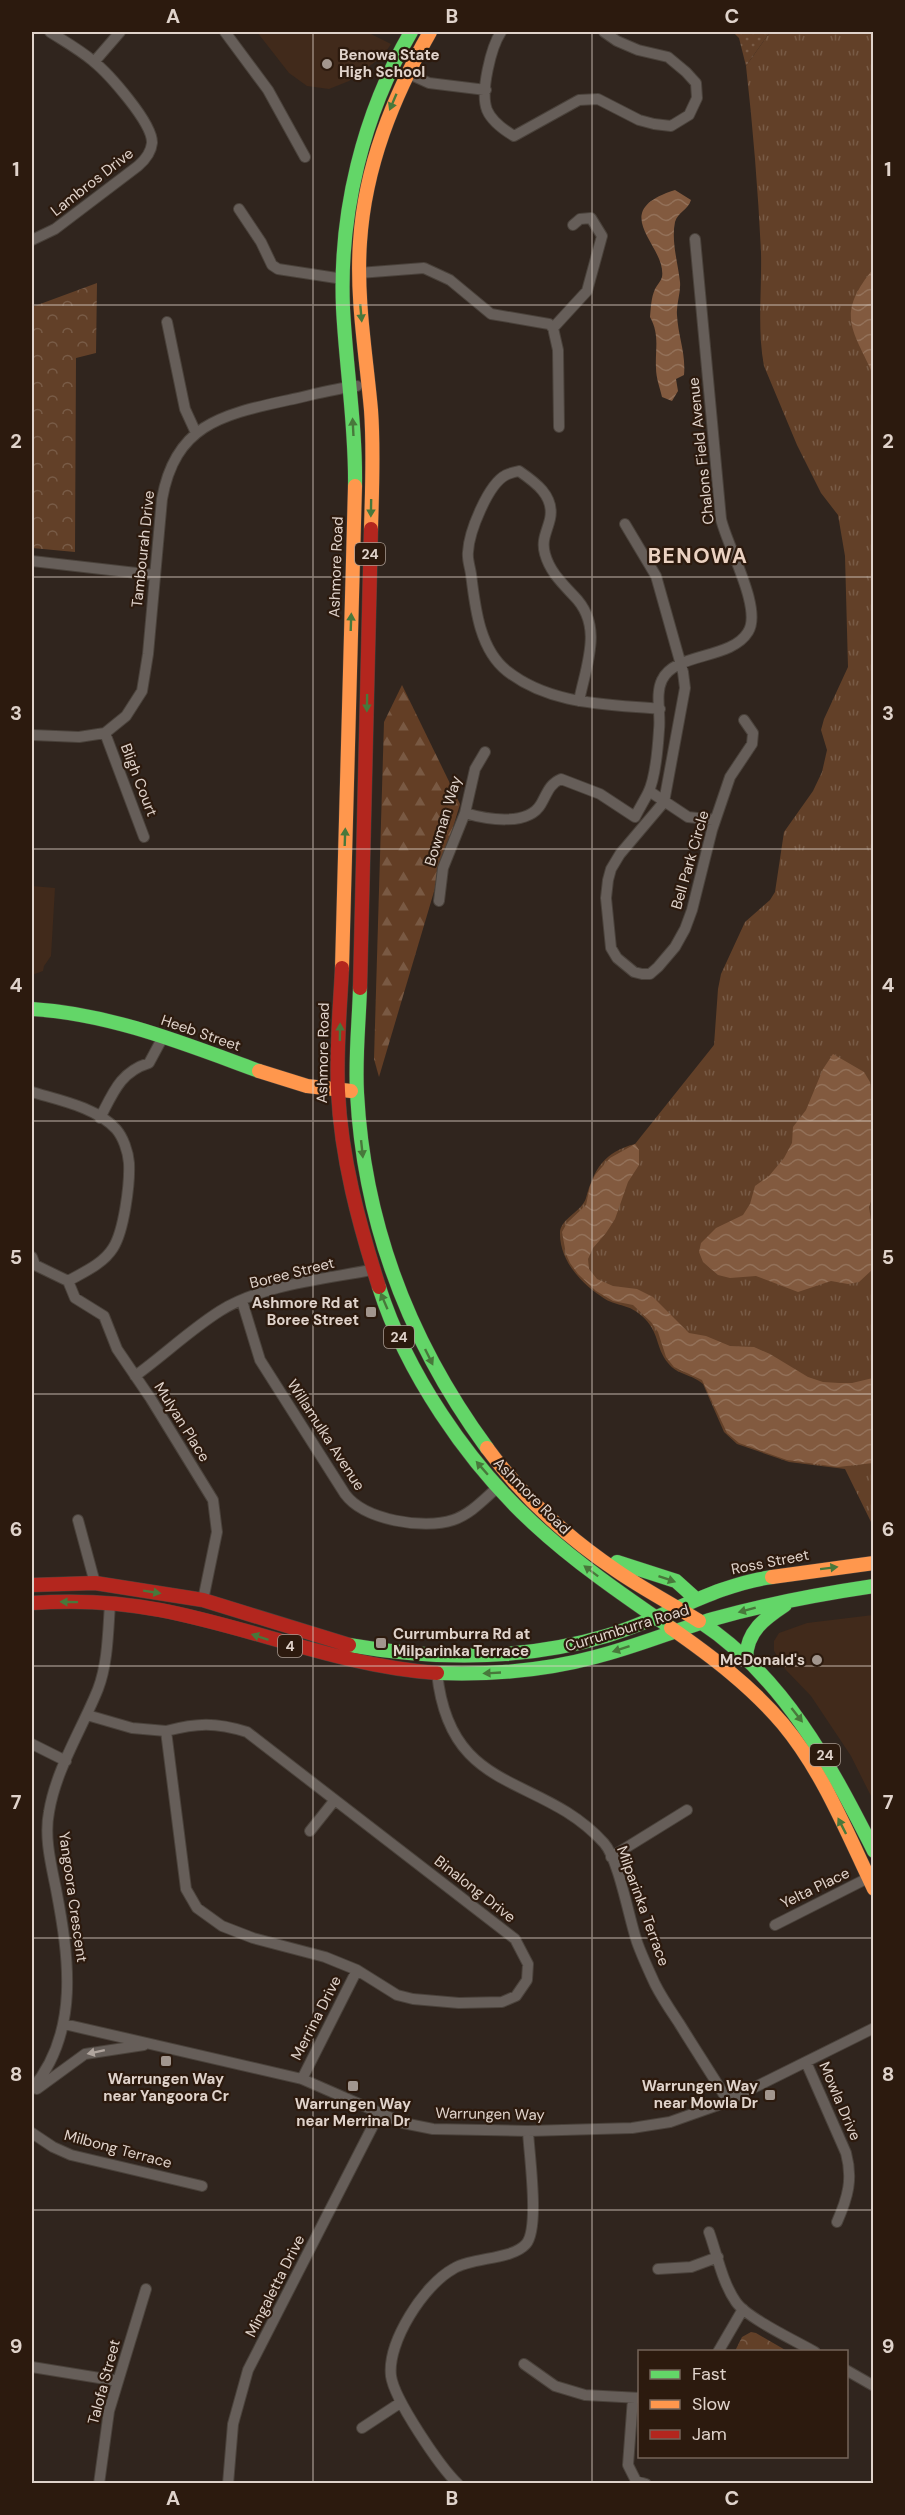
<svg xmlns="http://www.w3.org/2000/svg" width="905" height="2515" font-family="'DM Sans',sans-serif">
	<style>
		.built { fill: #412a1b }
		.grass { fill: url(#grass-tufts) }
		.forest { fill: url(#forest-firs) }
		.park { fill: url(#park-crowns) }
		.garden { fill: url(#garden-dots) }
		.water { fill: url(#water-waves) }
		.lines { fill: none; stroke-linecap: round; stroke-linejoin: round }
		.street-casing { stroke: #4a423b; stroke-width: 12 }
		.fast-casing { stroke: #4a423b; stroke-width: 15 }
		.slow-casing { stroke: #4a423b; stroke-width: 15 }
		.jam-casing { stroke: #4a423b; stroke-width: 15 }
		.street { stroke: #665e59; stroke-width: 10 }
		.fast { stroke: #63d668; stroke-width: 14 }
		.slow { stroke: #ff974d; stroke-width: 14 }
		.jam { stroke: #b3261e; stroke-width: 14 }
		.oneway { fill: #48783b }
		.oneway2 { fill: #afa49d }
		.grid { fill: none; stroke: #e0d3cb; stroke-width: 1.5; stroke-opacity: 0.55 }
		.poi-dot { fill: #a2968e; stroke: #2c1a0e; stroke-width: 2 }
		.labels { text-anchor: middle; stroke-width: 4.5; stroke-linejoin: round; paint-order: stroke }
		.shield { fill: #2c1a0e; stroke: #aa9c92; stroke-width: 1.5 }
		.shield-label { font-size: 14px; font-weight: bold; fill: #e0d3cb }
		.poi-label { font-size: 15px; font-weight: bold; fill: #e0d3cb; stroke: #2c1a0e; text-anchor: end }
		.street-label { font-size: 15px; fill: #e0d3cb; stroke: #2c1a0e }
		.district-label { font-size: 21px; font-weight: bold; letter-spacing: 1.5px; fill: #ebd2c2; stroke: #2c1a0e }
		.neatline { fill: none; stroke: #e0d3cb; stroke-width: 2 }
		.grid-label { font-size: 20px; text-anchor: middle; font-weight: bold; fill: #e0d3cb }
	</style>
	<defs>
		<pattern id="grass-tufts" width="24" height="20" patternUnits="userSpaceOnUse" patternTransform="scale(1.5)"><rect width="24" height="20" fill="#624028"/><path d="M3 7l-1-3M5 7V3M7 7l1-3M15 17l-1-3M17 17v-4M19 17l1-3" fill="none" stroke="#785b46"/></pattern>
		<pattern id="forest-firs" width="22" height="20" patternUnits="userSpaceOnUse" patternTransform="scale(1.5)"><rect width="22" height="20" fill="#633e25"/><path d="M5 1l3.5 6h-7zM16 11l3.5 6h-7z" fill="#795943"/></pattern>
		<pattern id="park-crowns" width="20" height="18" patternUnits="userSpaceOnUse" patternTransform="scale(1.5)"><rect width="20" height="18" fill="#624028"/><path d="M2 6a3 3 0 1 1 6 0M12 15a3 3 0 1 1 6 0" fill="none" stroke="#785b46"/></pattern>
		<pattern id="garden-dots" width="8" height="8" patternUnits="userSpaceOnUse" patternTransform="scale(1.5)"><rect width="8" height="8" fill="#624028"/><path d="M2 2h.1M6 6h.1" fill="none" stroke="#785b46" stroke-width="1.8" stroke-linecap="round"/></pattern>
		<pattern id="water-waves" width="16" height="10" patternUnits="userSpaceOnUse" patternTransform="scale(1.5)"><rect width="16" height="10" fill="#825a3f"/><path d="M0 5q4-4 8 0t8 0" fill="none" stroke="#937159"/></pattern>
	</defs>
	<rect width="100%" height="100%" fill="#30251e"/>
	<!-- built -->
	<path class="built" d="M 257,32 L 367,32 L 391,44 L 383,56 L 349,81 L 329,89 L 307,86 L 289,73 Z
		M 32,886 L 55,888 L 51,956 L 44,966 L 43,971 L 32,975 Z
		M 873,1615 L 874,1615 L 873,1800 L 851,1756 L 811,1696 L 785,1669 L 774,1651 L 774,1641 L 779,1633 L 807,1623 Z"/>
	<!-- grass -->
	<path class="grass" d="M 770,32 L 873,32 L 873,1526 L 845,1469 L 789,1462 L 737,1444 L 724,1432 L 703,1384 C 692,1374 677,1375 668,1363 C 655,1347 660,1332 642,1316 C 629,1304 619,1307 605,1299 C 583,1285 560,1262 560,1234 C 559,1219 582,1212 586,1198 C 594,1169 604,1152 635,1144 L 714,1045 L 718,989 L 721,974 L 745,922 L 770,900 L 775,892 L 784,832 L 813,791 L 822,772 L 827,750 L 821,730 L 824,719 L 848,667 L 845,556 L 838,515 L 821,493 L 797,445 L 764,366 C 757,329 762,290 761,252 C 758,190 753,128 746,66 Z"/>
	<!-- forest -->
	<path class="forest" d="M 402,685 L 460,804 L 379,1077 L 374,1059 L 384,722 Z"/>
	<!-- park -->
	<path class="park" d="M 97,283 L 96,353 L 76,358 L 75,552 L 32,548 L 32,307 Z
		M 751,2332 L 756,2333 L 787,2351 L 735,2351 L 742,2337 Z"/>
	<!-- garden -->
	<path class="garden" d="M 733,32 L 770,32 L 746,66 L 739,38 Z"/>
	<!-- water -->
	<path class="water" d="M 675,190 L 691,200 C 688,210 678,212 675,222 C 671,241 678,263 680,282 C 681,293 676,304 677,315 C 678,336 686,353 684,375 L 676,379 L 678,391 L 672,401 L 662,397 C 660,388 656,378 656,368 C 655,349 660,335 650,317 C 651,307 651,298 655,289 C 657,285 661,281 662,277 C 667,245 605,212 675,190 Z
		M 873,269 L 873,374 C 852,328 836,315 873,269 Z
		M 833,1054 L 864,1072 L 870,1082 L 874,1110 L 874,1193 L 869,1207 L 873,1234 L 873,1269 L 859,1282 L 848,1284 L 831,1281 L 798,1292 L 756,1276 L 730,1278 L 718,1275 L 703,1262 L 699,1252 L 701,1243 L 716,1228 L 743,1215 L 750,1204 L 755,1186 L 769,1176 L 784,1158 L 792,1143 L 793,1127 L 806,1110 L 823,1069 Z
		M 635,1144 L 639,1150 L 639,1165 L 628,1182 L 615,1219 L 606,1233 L 593,1248 L 588,1259 L 589,1269 L 597,1279 L 613,1286 L 637,1289 L 653,1297 L 689,1333 L 706,1336 L 730,1346 L 754,1347 L 770,1354 L 808,1377 L 823,1382 L 839,1383 L 852,1383 L 873,1378 L 873,1463 L 838,1467 L 787,1460 L 739,1443 L 727,1433 L 702,1380 L 674,1367 L 666,1357 L 658,1332 L 651,1322 L 633,1305 L 613,1301 L 596,1291 L 578,1274 L 570,1263 L 566,1254 L 562,1232 L 567,1223 L 586,1205 L 590,1186 L 595,1175 L 610,1158 Z"/>
	<g class="lines">
		<!-- street casing -->
		<g class="street-casing">
			<path id="street" d="M 225,32 L 268,90 L 305,157
				M 501,32 C 491,47 480,92 487,110 C 492,122 504,130 514,136 L 579,100 L 598,99 L 639,120 L 654,124 L 671,126 L 689,115 L 697,98 L 696,83 L 686,72 L 668,57 L 638,50 L 617,41 L 604,32
				M 94,62 L 120,32
				M 407,73 L 429,83 L 486,90
				M 239,209 L 261,242 L 272,265 L 278,269 L 343,279
				M 32,240 L 55,229 L 138,166 C 145,160 151,153 152,143 C 153,123 108,73 93,61 C 80,50 64,41 50,32
				M 359,273 L 424,268 L 450,280 L 491,314 L 549,324 L 553,328
				M 167,322 L 185,409 L 196,433
				M 553,328 L 587,291 L 602,236 L 591,218 L 580,219 L 573,225
				M 553,328 L 558,350 L 559,427
				M 625,524 L 656,576 L 683,672 L 685,688 L 664,802 L 620,854 L 611,869 L 608,880 L 606,898 L 611,948 L 617,958 L 634,972 L 642,974 L 650,974 L 658,967 L 675,947 L 685,929 L 692,910 L 712,830 L 730,777 L 752,744 L 753,733 L 744,720
				M 32,561 L 154,575
				M 579,701 C 586,665 604,626 574,596 C 562,583 550,572 545,554 C 541,540 547,532 550,519 C 555,496 535,482 519,471 C 515,472 510,473 506,475 C 488,484 469,532 468,552 C 467,559 470,567 471,574 C 475,606 479,649 507,671 C 550,705 606,704 660,709
				M 105,733 L 144,837
				M 32,735 L 79,737 L 105,733 L 126,716 L 142,691 L 148,654 L 162,499 C 175,426 220,415 284,401 C 308,396 332,389 357,386
				M 649,791 L 688,817 L 715,820
				M 465,813 C 485,819 528,827 541,804 C 547,794 549,784 561,779 L 600,794 L 635,817 C 639,809 644,801 648,793 C 655,779 658,746 659,730 C 661,714 655,694 662,680 C 675,652 731,660 748,632 C 763,609 727,546 721,519 L 695,239
				M 439,901 L 443,868 L 465,813 L 475,769 L 485,752
				M 32,1092 C 58,1100 96,1107 116,1129 C 123,1137 128,1151 129,1163 C 130,1184 124,1231 113,1248 C 103,1264 84,1272 68,1281
				M 100,1118 C 113,1093 120,1072 149,1063 L 163,1037
				M 32,1257 L 35,1265 L 68,1281 L 75,1298 L 104,1316 L 117,1349 L 151,1399 L 213,1500 L 217,1532 L 203,1600
				M 242,1301 L 260,1360 L 345,1494 C 364,1520 424,1530 453,1520 C 471,1514 484,1499 498,1487
				M 135,1376 C 164,1355 190,1330 220,1311 C 261,1285 324,1279 371,1270
				M 78,1520 L 95,1583
				M 437,1673 C 450,1797 540,1772 604,1843 C 619,1860 629,1919 637,1942 C 642,1956 649,1971 655,1984 C 662,1998 671,2011 679,2023 C 695,2049 712,2075 728,2101
				M 87,1715 L 132,1728 L 166,1731 L 186,1889 L 197,1908 L 222,1926 L 253,1938 L 325,1957 L 357,1970 L 397,1995 L 413,1999 L 459,2003 L 502,2002 L 516,1996 L 527,1980 L 528,1964 L 515,1939 L 247,1732 C 215,1722 197,1723 166,1731
				M 32,1744 L 66,1761
				M 310,1831 L 334,1801
				M 611,1857 L 687,1810
				M 775,1925 L 868,1878
				M 64,2024 L 302,2079 L 403,2123 L 433,2129 L 528,2131 L 632,2128 L 670,2122 L 721,2104 L 874,2028
				M 806,2062 L 846,2153 C 853,2179 848,2197 837,2222
				M 302,2079 L 357,1970
				M 32,2089 C 80,2032 69,1957 56,1889 C 51,1864 44,1837 49,1812 C 56,1769 82,1729 98,1689 C 108,1663 108,1631 110,1604
				M 37,2089 L 85,2054 L 144,2045
				M 32,2133 L 53,2147 L 71,2155 L 202,2186
				M 709,2232 C 717,2254 722,2282 736,2302 C 747,2318 796,2341 815,2352
				M 658,2269 L 691,2267 L 718,2257
				M 718,2352 L 743,2309
				M 524,2364 L 555,2386 L 585,2395 L 640,2398
				M 32,2367 L 118,2381
				M 846,2370 L 874,2386
				M 633,2398 L 628,2465 L 636,2481 L 646,2484
				M 362,2428 L 400,2403
				M 99,2484 L 109,2411 L 146,2289
				M 228,2484 L 233,2424 L 248,2370 L 380,2112
				M 458,2484 C 440,2467 394,2399 391,2376 C 387,2342 424,2285 453,2269 C 472,2257 512,2260 526,2244 C 540,2228 529,2154 528,2131"/>
		</g>
		<!-- fast casing -->
		<g class="fast-casing">
			<path id="fast" d="M 355,486 C 356,426 346,368 343,308 C 339,213 363,114 411,32
				M 360,988 C 359,1022 355,1058 357,1093 C 364,1224 410,1343 487,1448
				M 32,1009 C 112,1014 185,1044 259,1071
				M 379,1287 C 406,1372 467,1462 533,1523 C 575,1562 623,1595 671,1628
				M 617,1562 L 676,1581 L 696,1599
				M 699,1621 C 783,1676 830,1764 874,1851
				M 349,1645 C 435,1660 521,1661 606,1636 C 662,1620 713,1585 772,1577
				M 746,1658 C 747,1631 764,1619 785,1605
				M 437,1673 C 490,1675 543,1671 595,1657 C 635,1647 673,1631 713,1619 C 766,1604 820,1594 874,1586"/>
		</g>
		<!-- slow casing -->
		<g class="slow-casing">
			<path id="slow" d="M 371,529 C 372,489 374,450 371,410 C 366,354 356,298 360,242 C 365,166 393,97 430,32
				M 342,968 L 355,486
				M 259,1071 L 307,1086 L 351,1091
				M 487,1448 C 522,1496 568,1538 617,1571 C 643,1589 672,1604 699,1621
				M 772,1577 L 874,1563
				M 671,1628 C 711,1656 751,1686 783,1724 C 823,1772 847,1833 874,1889"/>
		</g>
		<!-- jam casing -->
		<g class="jam-casing">
			<path id="jam" d="M 342,968 C 340,1009 336,1050 338,1091 C 341,1158 359,1224 379,1287
				M 360,988 L 371,529
				M 32,1585 L 95,1583 L 203,1600 L 349,1645
				M 32,1603 C 75,1600 118,1602 160,1610 C 255,1628 339,1666 437,1673"/>
		</g>
		<!-- street -->
		<use href="#street" class="street"/>
		<!-- fast -->
		<use href="#fast" class="fast"/>
		<!-- slow -->
		<use href="#slow" class="slow"/>
		<!-- jam -->
		<use href="#jam" class="jam"/>
	</g>
	<!-- one-way arrows -->
	<defs><path id="oneway-solid" d="M-6-.8H1V-3.2L6.5 0L1 3.2V.8H-6Z" transform="scale(1.5)"/></defs>
	<g class="oneway">
		<use href="#oneway-solid" transform="translate(393 102) rotate(113)"/>
		<use href="#oneway-solid" transform="translate(361 313) rotate(85)"/>
		<use href="#oneway-solid" transform="translate(353 427) rotate(-93)"/>
		<use href="#oneway-solid" transform="translate(371 508) rotate(91)"/>
		<use href="#oneway-solid" transform="translate(351 622) rotate(-88)"/>
		<use href="#oneway-solid" transform="translate(367 703) rotate(91)"/>
		<use href="#oneway-solid" transform="translate(345 837) rotate(-88)"/>
		<use href="#oneway-solid" transform="translate(340 1032) rotate(-89)"/>
		<use href="#oneway-solid" transform="translate(362 1149) rotate(84)"/>
		<use href="#oneway-solid" transform="translate(384 1301) rotate(-113)"/>
		<use href="#oneway-solid" transform="translate(429 1357) rotate(64)"/>
		<use href="#oneway-solid" transform="translate(482 1468) rotate(-131)"/>
		<use href="#oneway-solid" transform="translate(829 1568) rotate(-7)"/>
		<use href="#oneway-solid" transform="translate(591 1571) rotate(-143)"/>
		<use href="#oneway-solid" transform="translate(667 1579) rotate(19)"/>
		<use href="#oneway-solid" transform="translate(152 1592) rotate(9)"/>
		<use href="#oneway-solid" transform="translate(69 1602) rotate(-179)"/>
		<use href="#oneway-solid" transform="translate(747 1610) rotate(165)"/>
		<use href="#oneway-solid" transform="translate(260 1637) rotate(-162)"/>
		<use href="#oneway-solid" transform="translate(621 1649) rotate(162)"/>
		<use href="#oneway-solid" transform="translate(492 1673) rotate(177)"/>
		<use href="#oneway-solid" transform="translate(797 1715) rotate(52)"/>
		<use href="#oneway-solid" transform="translate(842 1826) rotate(-117)"/>
	</g>
	<use class="oneway2" href="#oneway-solid" transform="translate(96 2052) rotate(168)"/>
	<!-- grid -->
	<path class="grid" d="M 313,32 L 313,2484M 592,32 L 592,2484M 32,305 L 874,305M 32,577 L 874,577M 32,849 L 874,849M 32,1121 L 874,1121M 32,1394 L 874,1394M 32,1666 L 874,1666M 32,1938 L 874,1938M 32,2210 L 874,2210"/>
	<!-- markers -->
	<g class="poi-dot">
		<circle cx="327" cy="64" r="6"/>
		<rect x="365" y="1306" width="12" height="12" rx="3"/>
		<rect x="375" y="1637" width="12" height="12" rx="3"/>
		<circle cx="817" cy="1660" r="6"/>
		<rect x="160" y="2055" width="12" height="12" rx="3"/>
		<rect x="347" y="2080" width="12" height="12" rx="3"/>
		<rect x="764" y="2089" width="12" height="12" rx="3"/>
	</g>
	<g class="labels">
		<!-- shield labels -->
		<g class="shield">
			<rect x="355" y="543" width="30" height="22" rx="4.5"/>
			<rect x="384" y="1326" width="30" height="22" rx="4.5"/>
			<rect x="278" y="1635" width="24" height="22" rx="4.5"/>
			<rect x="810" y="1744" width="30" height="22" rx="4.5"/>
		</g>
		<g class="shield-label">
			<text x="370" y="559">24</text>
			<text x="399" y="1342">24</text>
			<text x="290" y="1651">4</text>
			<text x="825" y="1760">24</text>
		</g>
		<!-- poi labels -->
		<g class="poi-label">
			<text x="339" y="60" text-anchor="start">Benowa State<tspan x="339" dy="17">High School</tspan></text>
			<text x="359" y="1308">Ashmore Rd at<tspan x="359" dy="17">Boree Street</tspan></text>
			<text x="393" y="1639" text-anchor="start">Currumburra Rd at<tspan x="393" dy="17">Milparinka Terrace</tspan></text>
			<text x="805" y="1665">McDonald's</text>
			<text x="166" y="2084" text-anchor="middle">Warrungen Way<tspan x="166" dy="17">near Yangoora Cr</tspan></text>
			<text x="758" y="2091">Warrungen Way<tspan x="758" dy="17">near Mowla Dr</tspan></text>
			<text x="353" y="2109" text-anchor="middle">Warrungen Way<tspan x="353" dy="17">near Merrina Dr</tspan></text>
		</g>
		<!-- street labels -->
		<g class="street-label">
			<text transform="translate(92 182) rotate(-38)" y="5">Lambros Drive</text>
			<text transform="translate(701 451) rotate(-96)" y="5">Chalons Field Avenue</text>
			<text transform="translate(143 549) rotate(-84)" y="5">Tambourah Drive</text>
			<text transform="translate(336 567) rotate(-88)" y="5">Ashmore Road</text>
			<text transform="translate(139 780) rotate(69)" y="5">Bligh Court</text>
			<text transform="translate(443 821) rotate(-73)" y="5">Bowman Way</text>
			<text transform="translate(690 860) rotate(-74)" y="5">Bell Park Circle</text>
			<text transform="translate(201 1033) rotate(19)" y="5">Heeb Street</text>
			<text transform="translate(323 1053) rotate(-89)" y="5">Ashmore Road</text>
			<text transform="translate(292 1273) rotate(-14)" y="5">Boree Street</text>
			<text transform="translate(182 1422) rotate(58)" y="5">Mulyan Place</text>
			<text transform="translate(326 1435) rotate(57)" y="5">Willamulka Avenue</text>
			<text transform="translate(532 1496) rotate(45)" y="5">Ashmore Road</text>
			<text transform="translate(770 1562) rotate(-11)" y="5">Ross Street</text>
			<text transform="translate(627 1628) rotate(-17)" y="5">Currumburra Road</text>
			<text transform="translate(815 1888) rotate(-26)" y="5">Yelta Place</text>
			<text transform="translate(475 1889) rotate(38)" y="5">Binalong Drive</text>
			<text transform="translate(73 1897) rotate(82)" y="5">Yangoora Crescent</text>
			<text transform="translate(643 1906) rotate(70)" y="5">Milparinka Terrace</text>
			<text transform="translate(316 2018) rotate(-63)" y="5">Merrina Drive</text>
			<text transform="translate(840 2101) rotate(67)" y="5">Mowla Drive</text>
			<text transform="translate(490 2114) rotate(1)" y="5">Warrungen Way</text>
			<text transform="translate(118 2149) rotate(15)" y="5">Milbong Terrace</text>
			<text transform="translate(275 2286) rotate(-63)" y="5">Mingaletta Drive</text>
			<text transform="translate(104 2382) rotate(-75)" y="5">Talofa Street</text>
		</g>
		<!-- district labels -->
		<g class="district-label">
			<text x="698" y="563">BENOWA</text>
		</g>
	</g>
	<!-- border -->
	<rect width="905" height="2515" fill="none" stroke="#2c1a0e" stroke-width="66"/>
	<!-- legend -->
	<rect x="638" y="2350" width="210" height="108" fill="#2c1a0e" stroke="#74645a" stroke-width="1.5"/>
	<rect x="650" y="2370" width="30" height="9" fill="#63d668" stroke="#74645a" stroke-width="1.5"/>
	<text x="692" y="2380" font-size="18" fill="#e0d3cb">Fast</text>
	<rect x="650" y="2400" width="30" height="9" fill="#ff974d" stroke="#74645a" stroke-width="1.5"/>
	<text x="692" y="2410" font-size="18" fill="#e0d3cb">Slow</text>
	<rect x="650" y="2430" width="30" height="9" fill="#b3261e" stroke="#74645a" stroke-width="1.5"/>
	<text x="692" y="2440" font-size="18" fill="#e0d3cb">Jam</text>
	<rect x="33" y="33" width="839" height="2449" class="neatline"/>
	<g class="grid-label">
		<text x="173" y="23">A</text>
		<text x="452" y="23">B</text>
		<text x="732" y="23">C</text>
		<text x="16" y="176">1</text>
		<text x="888" y="176">1</text>
		<text x="16" y="448">2</text>
		<text x="888" y="448">2</text>
		<text x="16" y="720">3</text>
		<text x="888" y="720">3</text>
		<text x="16" y="992">4</text>
		<text x="888" y="992">4</text>
		<text x="16" y="1264">5</text>
		<text x="888" y="1264">5</text>
		<text x="16" y="1536">6</text>
		<text x="888" y="1536">6</text>
		<text x="16" y="1809">7</text>
		<text x="888" y="1809">7</text>
		<text x="16" y="2081">8</text>
		<text x="888" y="2081">8</text>
		<text x="16" y="2353">9</text>
		<text x="888" y="2353">9</text>
		<text x="173" y="2505">A</text>
		<text x="452" y="2505">B</text>
		<text x="732" y="2505">C</text>
	</g>
</svg>
